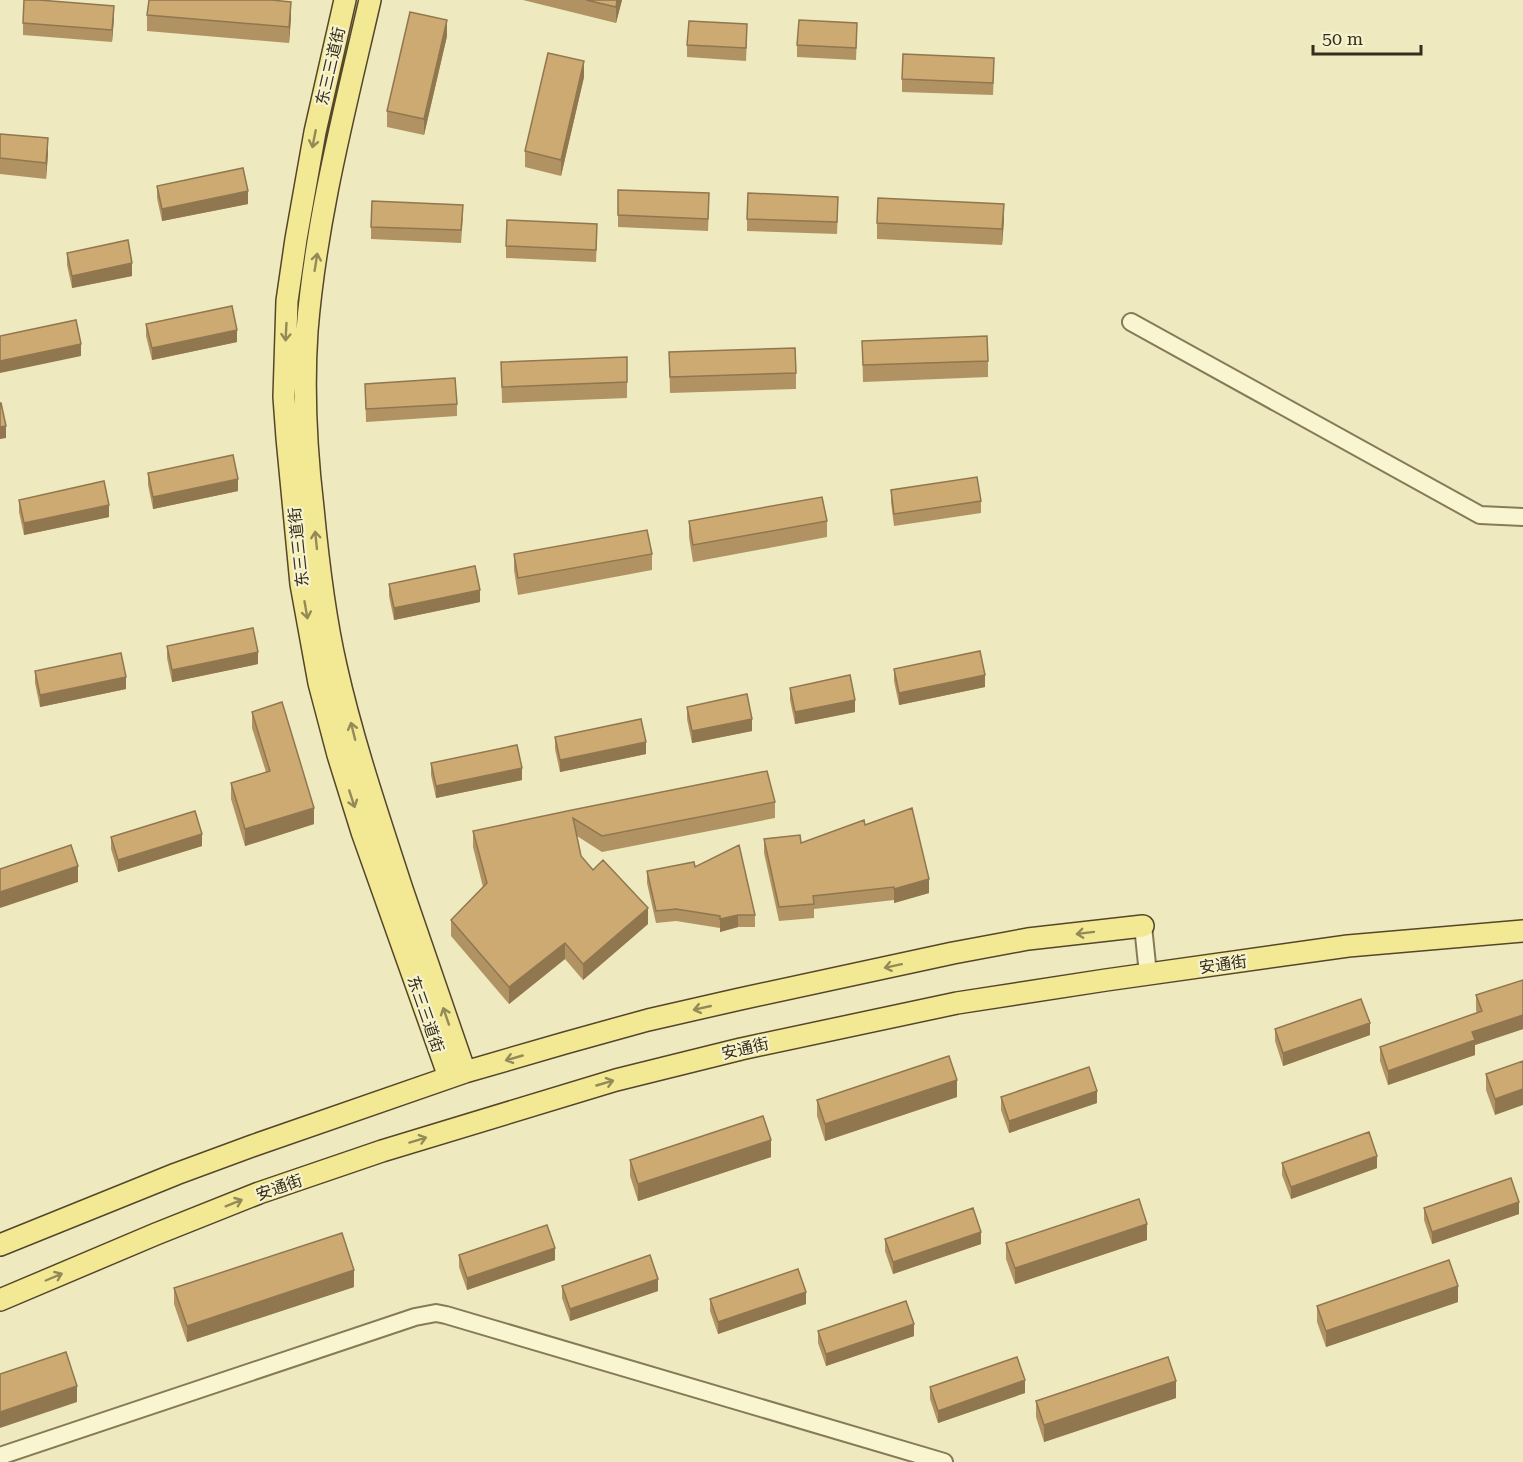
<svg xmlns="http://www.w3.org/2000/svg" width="1523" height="1462" font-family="'Roboto Serif','Noto Sans SC',serif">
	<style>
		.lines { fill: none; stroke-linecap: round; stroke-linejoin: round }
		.minor-casing { stroke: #877a57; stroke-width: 20 }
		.major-casing { stroke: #54462b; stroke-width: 24 }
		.minor { stroke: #f9f5d1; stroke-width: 16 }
		.major { stroke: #f3e894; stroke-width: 21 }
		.wall { fill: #b19263 }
		.shaded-wall { fill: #907750 }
		.building { fill: #ceaa73; stroke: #907750; stroke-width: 1.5 }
		.oneway { stroke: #948a58 }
		.labels { text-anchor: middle; stroke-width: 4.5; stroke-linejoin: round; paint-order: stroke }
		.street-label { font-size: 16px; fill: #362d1c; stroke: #f6f2ce }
	</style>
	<rect width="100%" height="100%" fill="#eee9be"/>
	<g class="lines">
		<!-- minor casing -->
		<g class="minor-casing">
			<path id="minor" d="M 1131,322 L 1480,515 L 1523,517
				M 1143,926 L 1148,974
				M 0,1456 L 415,1317 L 436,1313 L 446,1315 L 944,1462"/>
		</g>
		<!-- major casing -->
		<g class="major-casing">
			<path id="major" d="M 345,0 L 315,132 L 296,239 L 287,301 L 284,397 L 287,438 L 301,584 L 319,683 L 338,755 L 362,832 L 449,1077
				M 370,0 C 345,109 316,219 307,331 C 303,390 306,449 313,508 C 318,561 324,614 336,666 C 353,742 378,815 402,889 C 423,950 444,1011 465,1072
				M 0,1245 L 176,1174 L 252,1146 L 465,1072 L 565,1043 L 648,1020 L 740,999 L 953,953 L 1028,939 L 1143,926
				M 0,1300 L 156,1234 L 259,1193 L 382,1151 L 616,1080 L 741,1049 L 957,1003 L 1106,980 L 1348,946 L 1523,931"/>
		</g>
		<!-- minor -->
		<use href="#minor" class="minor"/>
		<!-- major -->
		<use href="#major" class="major"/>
	</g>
	<!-- wall -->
	<path class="wall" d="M 523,0 L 622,0 L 616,23 Z
		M 147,15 L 291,18 L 289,43 L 147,31 Z
		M 114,18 L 112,42 L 23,35 L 23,23 Z
		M 447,36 L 424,135 L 387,127 L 387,111 Z
		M 747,36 L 746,61 L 687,57 L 687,45 Z
		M 857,36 L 856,60 L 797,57 L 797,45 Z
		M 994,70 L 993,95 L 902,92 L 902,79 Z
		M 584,77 L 561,176 L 525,167 L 525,151 Z
		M 0,134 L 48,154 L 46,179 L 0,174 Z
		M 157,186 L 248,204 L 162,221 L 157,198 Z
		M 709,205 L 708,231 L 618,227 L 618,215 Z
		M 838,209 L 837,234 L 747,231 L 747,219 Z
		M 463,217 L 461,243 L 371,239 L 371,227 Z
		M 1004,220 L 1002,245 L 877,239 L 877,223 Z
		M 597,236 L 596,262 L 506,258 L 506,246 Z
		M 67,253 L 132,276 L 72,288 L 67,265 Z
		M 146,324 L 237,342 L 152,360 L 146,336 Z
		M 862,341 L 988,361 L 988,377 L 863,382 Z
		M 669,352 L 796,373 L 796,389 L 670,393 Z
		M 501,362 L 627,382 L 627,398 L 502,403 Z
		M 365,384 L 457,404 L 457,416 L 366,422 Z
		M 148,473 L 238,491 L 153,509 L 148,485 Z
		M 891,490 L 981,501 L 981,513 L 894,526 L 891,502 Z
		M 19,500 L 109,517 L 24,535 L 19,512 Z
		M 689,521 L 827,521 L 827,537 L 693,562 L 689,537 Z
		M 514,554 L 652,554 L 652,570 L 518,595 L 514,570 Z
		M 389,584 L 480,602 L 394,620 L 389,596 Z
		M 167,646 L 258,664 L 172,682 L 167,658 Z
		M 894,669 L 985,687 L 899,705 L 894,681 Z
		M 35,671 L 126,689 L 40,707 L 35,683 Z
		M 790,688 L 855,712 L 795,724 L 790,700 Z
		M 687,707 L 752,731 L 692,743 L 687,719 Z
		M 252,712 L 314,824 L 245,846 L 231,799 L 231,783 L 266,772 L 252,728 Z
		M 555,737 L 646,754 L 560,772 L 555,749 Z
		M 431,763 L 522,780 L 436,798 L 431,775 Z
		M 775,802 L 775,818 L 602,852 L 577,836 L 581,856 L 593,870 L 648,924 L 583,980 L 565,959 L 509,1004 L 451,936 L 451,920 L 483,887 L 473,847 L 473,831 L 572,810 Z
		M 865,825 L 929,893 L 894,903 L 894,900 L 814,909 L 814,918 L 779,921 L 764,853 L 764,839 L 801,843 Z
		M 111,837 L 202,846 L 118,872 L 111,849 Z
		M 695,867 L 755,915 L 755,927 L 738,927 L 720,932 L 720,928 L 676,921 L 656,923 L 647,883 L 647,871 Z
		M 1523,980 L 1523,1029 L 1475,1045 L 1475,1055 L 1388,1085 L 1380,1061 L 1380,1047 L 1477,1013 L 1476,1010 L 1476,995 Z
		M 1275,1029 L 1370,1035 L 1283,1066 L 1275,1041 Z
		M 1523,1061 L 1495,1115 L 1486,1090 L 1486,1074 Z
		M 957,1097 L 825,1141 L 817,1116 L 817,1100 Z
		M 1001,1097 L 1097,1103 L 1009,1133 L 1001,1110 Z
		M 771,1157 L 638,1201 L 630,1176 L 630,1160 Z
		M 1282,1163 L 1377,1168 L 1291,1199 L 1282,1175 Z
		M 1424,1208 L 1519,1214 L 1432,1244 L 1424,1220 Z
		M 885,1239 L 981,1244 L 893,1274 L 885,1251 Z
		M 1147,1240 L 1015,1284 L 1006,1259 L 1006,1243 Z
		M 459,1255 L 555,1260 L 467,1290 L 459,1267 Z
		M 562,1286 L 658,1291 L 570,1321 L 562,1298 Z
		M 354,1287 L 187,1342 L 174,1304 L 174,1288 Z
		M 710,1299 L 806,1304 L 718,1334 L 710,1311 Z
		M 1458,1302 L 1326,1347 L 1317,1322 L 1317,1306 Z
		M 818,1331 L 914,1336 L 826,1366 L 818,1343 Z
		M 930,1387 L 1025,1393 L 938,1423 L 930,1399 Z
		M 1176,1398 L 1044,1442 L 1036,1417 L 1036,1401 Z"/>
	<!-- shaded-wall -->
	<path class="shaded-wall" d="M 617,0 L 622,0 L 616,23 L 616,7 Z
		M 291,2 L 291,18 L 289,43 L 289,27 Z
		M 114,6 L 114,18 L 112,42 L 112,30 Z
		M 447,20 L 447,36 L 424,135 L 424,119 Z
		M 584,61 L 584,77 L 561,176 L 561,160 Z
		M 48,138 L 48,154 L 46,179 L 46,163 Z
		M 248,191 L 248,204 L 162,221 L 162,209 Z
		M 1004,204 L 1004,220 L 1002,245 L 1002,229 Z
		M 132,263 L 132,276 L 72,288 L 72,276 Z
		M 237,330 L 237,342 L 152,360 L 152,348 Z
		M 81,344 L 81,356 L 0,373 L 0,361 Z
		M 6,426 L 6,438 L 0,439 L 0,427 Z
		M 238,479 L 238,491 L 153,509 L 153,497 Z
		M 109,505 L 109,517 L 24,535 L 24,523 Z
		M 480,590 L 480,602 L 394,620 L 394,608 Z
		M 258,652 L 258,664 L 172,682 L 172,670 Z
		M 985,675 L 985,687 L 899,705 L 899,693 Z
		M 126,677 L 126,689 L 40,707 L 40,695 Z
		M 855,700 L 855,712 L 795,724 L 795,712 Z
		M 752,719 L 752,731 L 692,743 L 692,731 Z
		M 646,742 L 646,754 L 560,772 L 560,760 Z
		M 522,768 L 522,780 L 436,798 L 436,786 Z
		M 314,808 L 314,824 L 245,846 L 245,829 Z
		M 202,834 L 202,846 L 118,872 L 118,860 Z
		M 78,866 L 78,882 L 0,908 L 0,892 Z
		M 929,879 L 929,893 L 894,903 L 894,889 Z
		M 648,908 L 648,924 L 583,980 L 583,964 Z
		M 738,915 L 738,927 L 720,932 L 720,919 Z
		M 565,943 L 565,959 L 509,1004 L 509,987 Z
		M 1523,1015 L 1523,1029 L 1475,1045 L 1475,1055 L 1388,1085 L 1388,1071 L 1472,1032 Z
		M 1370,1023 L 1370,1035 L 1283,1066 L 1283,1053 Z
		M 957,1080 L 957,1097 L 825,1141 L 825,1124 Z
		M 1523,1089 L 1523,1105 L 1495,1115 L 1495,1099 Z
		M 1097,1091 L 1097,1103 L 1009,1133 L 1009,1121 Z
		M 771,1140 L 771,1157 L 638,1201 L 638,1184 Z
		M 1377,1156 L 1377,1168 L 1291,1199 L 1291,1187 Z
		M 1519,1202 L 1519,1214 L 1432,1244 L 1432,1232 Z
		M 1147,1224 L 1147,1240 L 1015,1284 L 1015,1268 Z
		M 981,1232 L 981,1244 L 893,1274 L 893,1262 Z
		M 555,1248 L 555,1260 L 467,1290 L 467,1278 Z
		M 354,1270 L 354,1287 L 187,1342 L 187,1326 Z
		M 658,1279 L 658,1291 L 570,1321 L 570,1309 Z
		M 1458,1286 L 1458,1302 L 1326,1347 L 1326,1331 Z
		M 806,1292 L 806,1304 L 718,1334 L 718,1322 Z
		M 914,1324 L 914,1336 L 826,1366 L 826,1354 Z
		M 1025,1380 L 1025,1393 L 938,1423 L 938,1411 Z
		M 1176,1381 L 1176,1398 L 1044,1442 L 1044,1425 Z
		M 77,1386 L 77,1402 L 0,1428 L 0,1412 Z"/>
	<!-- building -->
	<path class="building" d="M 24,0 L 39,0 L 114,6 L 112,30 L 23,23 Z
		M 149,0 L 272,0 L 291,2 L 289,27 L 147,15 Z
		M 586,0 L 617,0 L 616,7 Z
		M 410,12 L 447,20 L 424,119 L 387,111 Z
		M 799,20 L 857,23 L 856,48 L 797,45 Z
		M 689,21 L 747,24 L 746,48 L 687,45 Z
		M 548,53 L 584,61 L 561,160 L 525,151 Z
		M 903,54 L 994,58 L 993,83 L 902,79 Z
		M 0,134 L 48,138 L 46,163 L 0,158 Z
		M 243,168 L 248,191 L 162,209 L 157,186 Z
		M 618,190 L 709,193 L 708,219 L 618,215 Z
		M 748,193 L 838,197 L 837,222 L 747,219 Z
		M 878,198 L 1004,204 L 1002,229 L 877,223 Z
		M 372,201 L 463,205 L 461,230 L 371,227 Z
		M 507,220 L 597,224 L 596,250 L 506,246 Z
		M 128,240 L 132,263 L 72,276 L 67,253 Z
		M 232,306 L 237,330 L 152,348 L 146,324 Z
		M 76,320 L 81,344 L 0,361 L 0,336 Z
		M 987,336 L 988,361 L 863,365 L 862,341 Z
		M 795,348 L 796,373 L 670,377 L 669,352 Z
		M 627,357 L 627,382 L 502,387 L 501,362 Z
		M 455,378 L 457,404 L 366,409 L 365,384 Z
		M 0,403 L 1,403 L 6,426 L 0,427 Z
		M 233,455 L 238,479 L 153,497 L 148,473 Z
		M 977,477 L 981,501 L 894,514 L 891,490 Z
		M 104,481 L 109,505 L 24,523 L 19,500 Z
		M 822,497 L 827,521 L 693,545 L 689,521 Z
		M 647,530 L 652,554 L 518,578 L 514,554 Z
		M 475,566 L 480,590 L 394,608 L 389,584 Z
		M 253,628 L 258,652 L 172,670 L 167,646 Z
		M 980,651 L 985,675 L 899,693 L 894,669 Z
		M 121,653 L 126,677 L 40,695 L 35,671 Z
		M 850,675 L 855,700 L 795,712 L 790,688 Z
		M 747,694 L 752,719 L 692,731 L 687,707 Z
		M 282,702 L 314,808 L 245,829 L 231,783 L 270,771 L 252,712 Z
		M 641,719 L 646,742 L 560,760 L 555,737 Z
		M 517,745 L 522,768 L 436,786 L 431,763 Z
		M 767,771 L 775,802 L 602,836 L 573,818 L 581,856 L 593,870 L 603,860 L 648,908 L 583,964 L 565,943 L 509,987 L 451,920 L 487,883 L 473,831 L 572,810 Z
		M 912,808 L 929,879 L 894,889 L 894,887 L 813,896 L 814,904 L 779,907 L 764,839 L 800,835 L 801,843 L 864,820 L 865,825 Z
		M 195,811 L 202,834 L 118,860 L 111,837 Z
		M 71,845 L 78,866 L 0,892 L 0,869 Z
		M 739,845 L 755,915 L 738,915 L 720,919 L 720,916 L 676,909 L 656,911 L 647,871 L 694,862 L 695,867 Z
		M 1523,980 L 1523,1015 L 1472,1032 L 1475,1040 L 1388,1071 L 1380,1047 L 1482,1011 L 1476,995 Z
		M 1361,999 L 1370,1023 L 1283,1053 L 1275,1029 Z
		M 949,1056 L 957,1080 L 825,1124 L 817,1100 Z
		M 1523,1061 L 1523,1089 L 1495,1099 L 1486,1074 Z
		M 1089,1067 L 1097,1091 L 1009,1121 L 1001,1097 Z
		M 763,1116 L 771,1140 L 638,1184 L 630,1160 Z
		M 1369,1132 L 1377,1156 L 1291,1187 L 1282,1163 Z
		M 1511,1178 L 1519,1202 L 1432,1232 L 1424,1208 Z
		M 1139,1199 L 1147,1224 L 1015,1268 L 1006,1243 Z
		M 973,1208 L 981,1232 L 893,1262 L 885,1239 Z
		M 547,1225 L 555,1248 L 467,1278 L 459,1255 Z
		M 342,1233 L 354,1270 L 187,1326 L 174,1288 Z
		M 650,1255 L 658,1279 L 570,1309 L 562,1286 Z
		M 1449,1260 L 1458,1286 L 1326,1331 L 1317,1306 Z
		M 798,1269 L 806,1292 L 718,1322 L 710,1299 Z
		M 906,1301 L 914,1324 L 826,1354 L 818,1331 Z
		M 66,1352 L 77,1386 L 0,1412 L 0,1374 Z
		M 1017,1357 L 1025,1380 L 938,1411 L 930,1387 Z
		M 1168,1357 L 1176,1381 L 1044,1425 L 1036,1401 Z"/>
	<!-- one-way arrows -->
	<defs><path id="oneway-shaft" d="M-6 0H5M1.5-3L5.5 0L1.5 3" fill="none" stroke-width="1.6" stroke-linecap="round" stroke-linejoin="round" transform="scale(1.5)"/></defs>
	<g class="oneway">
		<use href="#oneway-shaft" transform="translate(314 139) rotate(101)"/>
		<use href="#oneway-shaft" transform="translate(316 262) rotate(-81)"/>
		<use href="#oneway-shaft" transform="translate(286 332) rotate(93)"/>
		<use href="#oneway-shaft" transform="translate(316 540) rotate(-96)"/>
		<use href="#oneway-shaft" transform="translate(306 610) rotate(80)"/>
		<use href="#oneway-shaft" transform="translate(353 731) rotate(-104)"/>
		<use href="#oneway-shaft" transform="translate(352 799) rotate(72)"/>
		<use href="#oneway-shaft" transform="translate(1085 933) rotate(173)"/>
		<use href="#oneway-shaft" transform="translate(893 966) rotate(168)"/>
		<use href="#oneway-shaft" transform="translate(702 1008) rotate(167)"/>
		<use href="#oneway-shaft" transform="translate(446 1016) rotate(-109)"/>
		<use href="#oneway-shaft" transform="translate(514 1058) rotate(164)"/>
		<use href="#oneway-shaft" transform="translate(605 1083) rotate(-16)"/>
		<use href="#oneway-shaft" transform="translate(418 1140) rotate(-17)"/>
		<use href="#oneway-shaft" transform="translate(234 1203) rotate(-22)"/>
		<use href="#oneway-shaft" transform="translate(54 1277) rotate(-23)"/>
	</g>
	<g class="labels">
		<!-- street labels -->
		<g class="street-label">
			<text transform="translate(330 66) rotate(-77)" y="6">东三三道街</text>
			<text transform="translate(298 547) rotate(-96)" y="6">东三三道街</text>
			<text transform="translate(1223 964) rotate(-8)" y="6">安通街</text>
			<text transform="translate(426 1014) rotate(71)" y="6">东三三道街</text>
			<text transform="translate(745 1048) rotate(-13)" y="6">安通街</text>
			<text transform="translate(279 1187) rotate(-19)" y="6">安通街</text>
		</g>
	</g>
	<!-- scale -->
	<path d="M1313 45v9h108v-9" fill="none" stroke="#362d1c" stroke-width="3"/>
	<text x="1322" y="45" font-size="18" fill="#362d1c" stroke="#f6f2ce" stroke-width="4.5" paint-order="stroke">50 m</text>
</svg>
